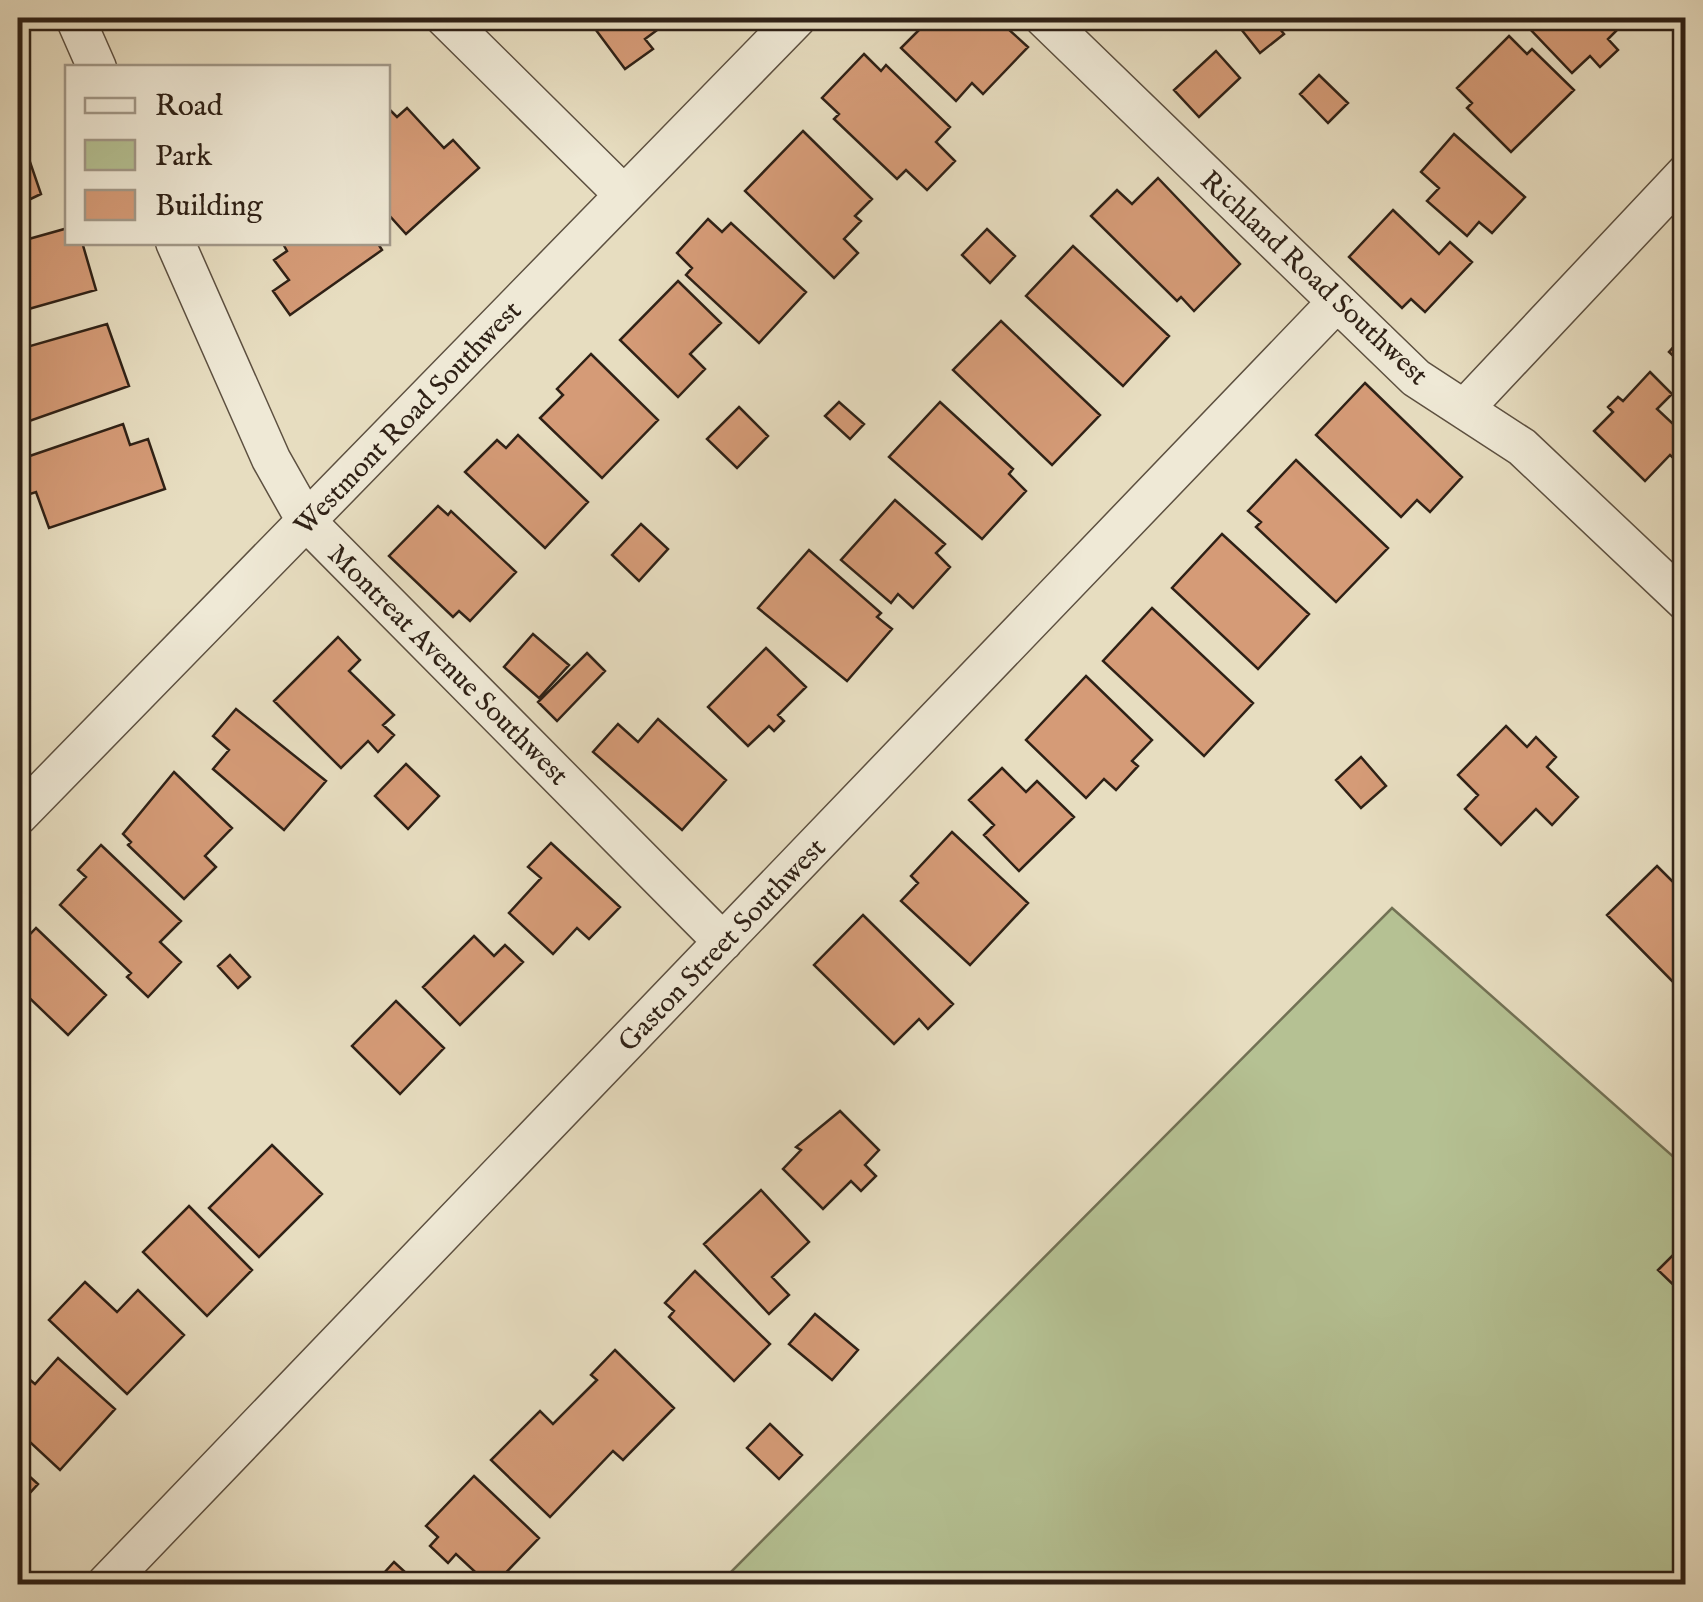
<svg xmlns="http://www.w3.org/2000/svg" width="1703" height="1602" font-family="'IM FELL English',serif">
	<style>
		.green { fill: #b5c193; stroke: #727154; stroke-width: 2.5 }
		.building { fill: #d59b77; stroke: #2f2116; stroke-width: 2.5 }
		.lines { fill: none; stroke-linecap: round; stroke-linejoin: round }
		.minor-casing { stroke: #5d5040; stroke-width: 41 }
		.minor { stroke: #efe9d6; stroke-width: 38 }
		.labels { text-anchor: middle; stroke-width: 9; stroke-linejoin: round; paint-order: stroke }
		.street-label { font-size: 28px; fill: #2f2116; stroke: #efe9d6 }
	</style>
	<rect width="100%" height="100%" fill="#e7ddc0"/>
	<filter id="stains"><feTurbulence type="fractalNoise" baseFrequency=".002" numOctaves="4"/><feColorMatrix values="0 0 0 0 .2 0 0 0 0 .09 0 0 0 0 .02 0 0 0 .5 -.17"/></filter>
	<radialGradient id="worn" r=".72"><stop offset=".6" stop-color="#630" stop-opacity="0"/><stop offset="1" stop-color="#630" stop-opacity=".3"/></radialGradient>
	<!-- green -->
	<path class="green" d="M 1392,908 L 1685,1167 L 1685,1584 L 719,1584 Z"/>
	<!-- building -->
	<path class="building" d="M 587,18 L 665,18 L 668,22 L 645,39 L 653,49 L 625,69 Z
		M 914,18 L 996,18 L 1028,47 L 983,94 L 972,83 L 956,101 L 901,48 L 920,29 L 911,21 Z
		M 1271,18 L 1284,34 L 1260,53 L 1233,19 Z
		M 1543,18 L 1612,18 L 1621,26 L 1608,39 L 1618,50 L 1600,67 L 1590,56 L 1572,73 L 1530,29 Z
		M 1509,36 L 1527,54 L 1532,49 L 1574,90 L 1511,152 L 1467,108 L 1472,103 L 1457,88 Z
		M 1216,51 L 1240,78 L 1199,117 L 1174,90 Z
		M 864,54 L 881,71 L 886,65 L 950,127 L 936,142 L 955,161 L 927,190 L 906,170 L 897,179 L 834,119 L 839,114 L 822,98 Z
		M 1319,75 L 1348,103 L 1328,123 L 1300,94 Z
		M 388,108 L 397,117 L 407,108 L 444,148 L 453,140 L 479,168 L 406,234 L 388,214 Z
		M 18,127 L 41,194 L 18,205 Z
		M 803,131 L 872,199 L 855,216 L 861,221 L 844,239 L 858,253 L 834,278 L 745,191 Z
		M 1454,134 L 1525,197 L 1492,233 L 1479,222 L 1467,236 L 1427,201 L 1439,188 L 1421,172 Z
		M 1158,178 L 1240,264 L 1194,311 L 1181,297 L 1177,301 L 1091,216 L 1117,190 L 1132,204 Z
		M 1393,210 L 1439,254 L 1450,242 L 1472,262 L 1425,312 L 1411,299 L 1402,308 L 1349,257 Z
		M 708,219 L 722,232 L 731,223 L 806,292 L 759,343 L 686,275 L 692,268 L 677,253 Z
		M 68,228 L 68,242 L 82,242 L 96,290 L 18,312 L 18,242 Z
		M 987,229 L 1015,256 L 990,283 L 962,255 Z
		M 282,242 L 377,242 L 382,250 L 290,315 L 273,291 L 289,280 L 274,260 L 287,251 Z
		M 1073,246 L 1169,336 L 1123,386 L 1026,296 Z
		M 678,281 L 721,323 L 690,354 L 705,369 L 678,397 L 620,340 Z
		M 1001,321 L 1100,415 L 1052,465 L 953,370 Z
		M 107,324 L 129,386 L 18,425 L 18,354 L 24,352 L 23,348 Z
		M 1686,333 L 1686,368 L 1669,352 Z
		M 591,354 L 658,420 L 602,478 L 540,418 L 563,395 L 557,389 Z
		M 1650,372 L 1672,394 L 1657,409 L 1686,436 L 1686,456 L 1679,463 L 1670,455 L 1645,481 L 1594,431 L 1613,412 L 1608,407 L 1618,397 L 1623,401 Z
		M 1365,383 L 1462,477 L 1430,512 L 1417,500 L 1401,517 L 1316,435 Z
		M 839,402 L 864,424 L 850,439 L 825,416 Z
		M 940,402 L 1013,469 L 1009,474 L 1026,491 L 982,539 L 889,457 Z
		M 739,407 L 768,436 L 737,468 L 707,439 Z
		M 123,424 L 130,445 L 148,439 L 165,489 L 49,528 L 36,492 L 30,494 L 27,487 L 18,490 L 18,460 Z
		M 518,435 L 588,502 L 545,548 L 465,472 L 497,440 L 506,448 Z
		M 1296,460 L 1388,548 L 1336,602 L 1256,527 L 1261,522 L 1248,511 Z
		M 895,500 L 945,544 L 936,553 L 950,567 L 913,608 L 898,594 L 891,603 L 841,560 Z
		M 438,506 L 448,515 L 451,511 L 516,572 L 470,621 L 459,611 L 453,617 L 389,556 Z
		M 641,524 L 668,549 L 639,581 L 612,555 Z
		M 1222,534 L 1309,614 L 1258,669 L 1172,588 Z
		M 809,550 L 881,613 L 877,617 L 892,629 L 847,681 L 758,608 Z
		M 1152,608 L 1253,703 L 1204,756 L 1103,661 Z
		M 533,634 L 569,665 L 539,698 L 504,667 Z
		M 338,637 L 360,660 L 349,671 L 394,715 L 383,725 L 394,735 L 378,752 L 368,741 L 341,768 L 274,701 Z
		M 766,648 L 806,687 L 778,715 L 784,721 L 774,731 L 769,726 L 748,746 L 708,707 Z
		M 587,653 L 605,671 L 557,721 L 538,702 Z
		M 1086,676 L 1152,740 L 1132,761 L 1138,766 L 1116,790 L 1104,779 L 1086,798 L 1026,740 Z
		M 236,709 L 326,781 L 284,830 L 213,769 L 229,750 L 213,736 Z
		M 658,719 L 726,780 L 682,830 L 593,752 L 618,724 L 638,742 Z
		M 1506,726 L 1527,747 L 1536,737 L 1556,757 L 1547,767 L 1578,797 L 1552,825 L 1536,809 L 1501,845 L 1465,809 L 1478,795 L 1458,775 Z
		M 1361,757 L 1386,786 L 1361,808 L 1336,780 Z
		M 406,764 L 439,796 L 408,829 L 375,796 Z
		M 1002,768 L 1026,792 L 1037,781 L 1074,817 L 1019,871 L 984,835 L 994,825 L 969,800 Z
		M 174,772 L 232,828 L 205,856 L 216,867 L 184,899 L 128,845 L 131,842 L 123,834 Z
		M 952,832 L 1028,903 L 970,965 L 901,901 L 918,883 L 911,876 Z
		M 551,843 L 620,907 L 589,939 L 577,928 L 553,954 L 509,913 L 541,878 L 528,867 Z
		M 101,845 L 181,921 L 160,942 L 181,962 L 148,997 L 127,977 L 131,973 L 60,905 L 86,877 L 78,870 Z
		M 1657,866 L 1674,883 L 1686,877 L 1686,980 L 1678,987 L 1607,915 Z
		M 863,915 L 953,1004 L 928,1029 L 919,1019 L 894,1044 L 814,965 Z
		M 36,928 L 106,995 L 68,1035 L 18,987 L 18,947 Z
		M 474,936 L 494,956 L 505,945 L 523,962 L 460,1025 L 423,987 Z
		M 230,955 L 250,977 L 238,988 L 218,966 Z
		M 396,1001 L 444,1048 L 400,1094 L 352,1046 Z
		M 840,1111 L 879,1150 L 865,1165 L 876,1176 L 861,1191 L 851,1181 L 823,1209 L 783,1169 L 801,1150 L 796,1147 Z
		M 272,1145 L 322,1194 L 259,1257 L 209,1208 Z
		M 761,1190 L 809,1242 L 772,1277 L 789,1295 L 769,1314 L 704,1244 Z
		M 189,1206 L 252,1270 L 207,1316 L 143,1252 Z
		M 1686,1242 L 1686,1297 L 1658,1270 Z
		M 695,1271 L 770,1344 L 734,1381 L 669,1317 L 674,1311 L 665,1303 Z
		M 85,1282 L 117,1312 L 138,1290 L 184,1335 L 127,1394 L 49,1320 Z
		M 815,1314 L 858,1350 L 832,1380 L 789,1344 Z
		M 615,1350 L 674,1408 L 623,1460 L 613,1451 L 550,1517 L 491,1460 L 540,1411 L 553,1424 L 597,1380 L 591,1375 Z
		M 58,1358 L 115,1409 L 60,1470 L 18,1431 L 18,1380 L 23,1374 L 35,1384 Z
		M 770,1424 L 802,1455 L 779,1479 L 747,1448 Z
		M 18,1466 L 38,1484 L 18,1506 Z
		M 474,1476 L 539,1538 L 495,1584 L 488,1584 L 456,1554 L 448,1563 L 430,1546 L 438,1537 L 426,1526 Z
		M 394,1562 L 418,1584 L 374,1584 Z"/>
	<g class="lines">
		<!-- minor casing -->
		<g class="minor-casing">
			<path id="minor" d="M 75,18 L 97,68
				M 445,18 L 624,195
				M 1044,18 L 1416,378 L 1522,447 L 1686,602
				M 175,242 L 271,459 L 306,521 L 723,942
				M 1465,408 L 1686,173
				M 18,816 L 797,18
				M 106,1584 L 1336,303"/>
		</g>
		<!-- minor -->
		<use href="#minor" class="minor"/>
	</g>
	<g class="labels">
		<!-- street labels -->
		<g class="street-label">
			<text transform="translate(1315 277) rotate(43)" y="10">Richland Road Southwest</text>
			<text transform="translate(407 417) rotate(-46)" y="10">Westmont Road Southwest</text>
			<text transform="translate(449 664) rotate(45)" y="10">Montreat Avenue Southwest</text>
			<text transform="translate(721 944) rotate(-46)" y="10">Gaston Street Southwest</text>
		</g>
	</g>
	<!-- margin -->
	<rect width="1703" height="1602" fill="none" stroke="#e7ddc0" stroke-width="60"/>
	<rect x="20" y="20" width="1663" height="1562" fill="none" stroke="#2f2116" stroke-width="5"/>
	<rect x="30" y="30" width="1643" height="1542" fill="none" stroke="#2f2116" stroke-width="2.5"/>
	<!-- legend -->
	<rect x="65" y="65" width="325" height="180" fill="#efe9d6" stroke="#a29989" stroke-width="2.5"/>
	<rect x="85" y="98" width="50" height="15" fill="#efe9d6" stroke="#a29989" stroke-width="2.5"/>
	<text x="155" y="115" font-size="30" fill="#2f2116">Road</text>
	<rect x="85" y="140" width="50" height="30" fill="#b5c193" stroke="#a29989" stroke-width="2.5"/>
	<text x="155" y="165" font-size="30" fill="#2f2116">Park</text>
	<rect x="85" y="190" width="50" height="30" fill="#d59b77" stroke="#a29989" stroke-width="2.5"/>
	<text x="155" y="215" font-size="30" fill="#2f2116">Building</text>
	<rect width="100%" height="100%" filter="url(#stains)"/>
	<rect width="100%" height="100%" fill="url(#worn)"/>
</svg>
